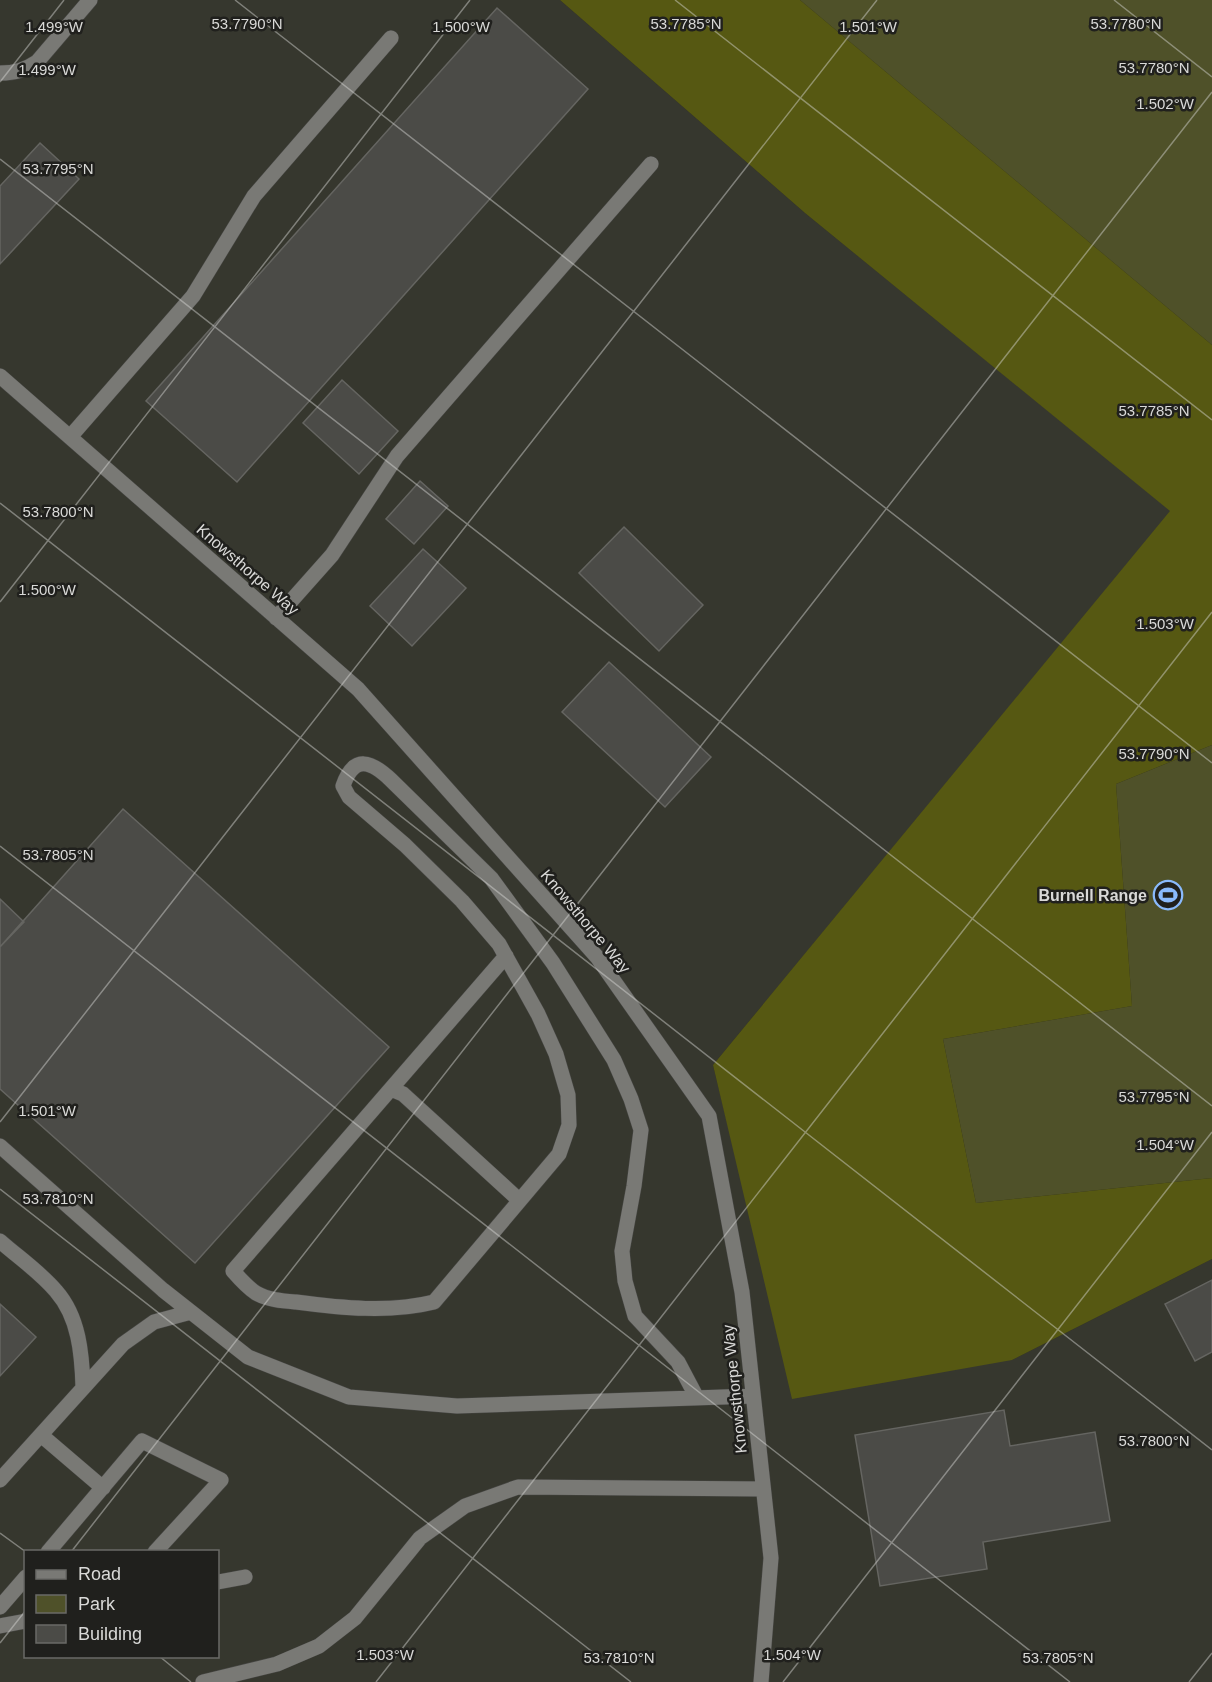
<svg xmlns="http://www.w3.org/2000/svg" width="1212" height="1682" font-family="Helvetica,sans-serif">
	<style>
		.built { fill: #36372e; fill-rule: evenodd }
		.green { fill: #4f5129 }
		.forest { fill: #565812 }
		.building { fill: #4b4b47; stroke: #656561; stroke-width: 1.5 }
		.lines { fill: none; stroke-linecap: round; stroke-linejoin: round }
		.minor-casing { stroke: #464643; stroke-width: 16 }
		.minor { stroke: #797975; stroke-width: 15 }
		.ticks { fill: none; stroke: #d9d9d7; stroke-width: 1.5; stroke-opacity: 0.45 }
		.labels { text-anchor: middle; stroke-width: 5; stroke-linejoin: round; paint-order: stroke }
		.street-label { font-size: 16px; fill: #d9d9d7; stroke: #20201d }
		.poi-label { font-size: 16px; font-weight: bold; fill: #d9d9d7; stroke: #20201d; text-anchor: end }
		.ticks-label { font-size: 15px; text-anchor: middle; fill: #d9d9d7; stroke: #20201d; stroke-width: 5; stroke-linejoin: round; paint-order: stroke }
	</style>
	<rect width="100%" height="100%" fill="#2a2a26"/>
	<!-- built -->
	<path class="built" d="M 0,0 L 560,0 L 805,213 L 1171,511 L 713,1065 L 748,1208 L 1012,1360 L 1212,1259 L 1212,1682 L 0,1682 ZM 26,1552 L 218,1552 L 218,1656 L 26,1656 Z"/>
	<!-- green -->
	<path class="green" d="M 800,0 L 1212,0 L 1212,345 Z
		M 1212,745 L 1212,1178 L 976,1203 L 943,1039 L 1132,1006 L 1116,784 Z"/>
	<!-- forest -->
	<path class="forest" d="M 560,0 L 800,0 L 1212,345 L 1212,745 L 1116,784 L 1132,1006 L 943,1039 L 976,1203 L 1212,1178 L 1212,1259 L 1012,1360 L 792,1399 L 713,1065 L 1170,511 L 805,213 Z"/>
	<!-- building -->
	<path class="building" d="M 497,8 L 588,89 L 237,482 L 146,401 Z
		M 40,143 L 79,179 L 0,264 L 0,186 Z
		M 342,380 L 398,431 L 359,474 L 303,423 Z
		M 420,481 L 448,506 L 414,544 L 386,519 Z
		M 624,527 L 703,605 L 659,651 L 579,573 Z
		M 423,549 L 466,588 L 412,646 L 370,606 Z
		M 609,662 L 711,757 L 665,807 L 562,712 Z
		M 123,809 L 389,1047 L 195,1263 L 0,1089 L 0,947 Z
		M 0,899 L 24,922 L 0,947 Z
		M 1212,1280 L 1212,1352 L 1195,1361 L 1165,1304 Z
		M 0,1304 L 36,1337 L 0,1376 Z
		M 1004,1410 L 1010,1446 L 1095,1432 L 1110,1521 L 983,1542 L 987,1569 L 880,1586 L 855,1435 Z"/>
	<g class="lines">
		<!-- minor casing -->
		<g class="minor-casing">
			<path id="minor" d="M 0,73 C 15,73 25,70 37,62 L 90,0
				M 0,376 L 358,689 L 597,957 L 709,1116 L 742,1292 L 771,1558 L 761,1682
				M 70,437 L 193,296 L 254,196 L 391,38
				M 276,618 L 332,555 L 397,456 L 651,164
				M 506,956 L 233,1271 C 240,1279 247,1287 256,1293 C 268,1300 283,1301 296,1302 C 341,1308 390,1313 434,1302 L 559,1154 L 569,1125 L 568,1095 L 556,1054 L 538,1014 L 499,944 L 462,901 L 405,845 L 349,797 L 343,786 C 354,754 371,761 391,780 L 491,878 L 553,963 L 614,1060 L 631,1099 L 641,1130 L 634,1186 L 622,1251 L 625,1281 L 635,1316 L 678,1362 L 697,1398
				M 391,1089 L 403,1094 L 519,1200
				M 0,1146 L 163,1290 L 248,1357 L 349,1397 L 457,1406 L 753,1396
				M 0,1241 C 18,1257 40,1272 56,1291 C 79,1317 82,1354 83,1387
				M 41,1435 L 103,1488
				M 0,1480 L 123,1344 L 154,1322 L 191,1312
				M 48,1552 L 142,1441 L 221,1480 L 155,1552
				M 218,1582 L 245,1577
				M 0,1607 L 26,1577
				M 0,1626 L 26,1621
				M 203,1682 L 277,1664 L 319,1646 L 355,1618 L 420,1538 L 465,1506 L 518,1487 L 763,1489"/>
		</g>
		<!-- minor -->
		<use href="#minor" class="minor"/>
	</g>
	<!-- ticks -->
	<path class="ticks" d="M 235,0 L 1212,763M 675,0 L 1212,420M 1114,0 L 1212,77M 0,82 L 64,0M 0,159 L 1212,1106M 0,503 L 1212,1450M 0,602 L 470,0M 0,846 L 1070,1682M 0,1122 L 877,0M 0,1189 L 631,1682M 0,1533 L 26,1552M 71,1552 L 1212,92M 0,1643 L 26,1610M 159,1656 L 191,1682M 376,1682 L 1212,612M 783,1682 L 1212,1132M 1189,1682 L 1212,1653"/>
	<!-- icons -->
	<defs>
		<g id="stadium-ring" transform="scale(1.5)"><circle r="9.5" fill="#20201d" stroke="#8abafc" stroke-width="1.5"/><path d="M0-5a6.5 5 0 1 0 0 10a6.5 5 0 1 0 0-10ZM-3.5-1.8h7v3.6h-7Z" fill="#8abafc"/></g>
	</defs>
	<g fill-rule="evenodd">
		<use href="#stadium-ring" x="1168" y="895"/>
	</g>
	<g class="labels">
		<!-- street labels -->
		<g class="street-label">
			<text transform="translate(248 569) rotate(41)" y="6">Knowsthorpe Way</text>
			<text transform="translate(586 921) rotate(50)" y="6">Knowsthorpe Way</text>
			<text transform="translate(734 1389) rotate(-96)" y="6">Knowsthorpe Way</text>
		</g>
		<!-- poi labels -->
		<g class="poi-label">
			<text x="1147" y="901">Burnell Range</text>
		</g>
	</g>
	<g class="ticks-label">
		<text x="686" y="29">53.7785°N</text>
		<text x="1126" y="29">53.7780°N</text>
		<text x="247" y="29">53.7790°N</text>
		<text x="54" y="32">1.499°W</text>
		<text x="461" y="32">1.500°W</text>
		<text x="868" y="32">1.501°W</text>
		<text x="1154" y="73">53.7780°N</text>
		<text x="47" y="75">1.499°W</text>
		<text x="1165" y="109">1.502°W</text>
		<text x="58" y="174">53.7795°N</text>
		<text x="1154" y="416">53.7785°N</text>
		<text x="58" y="517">53.7800°N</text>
		<text x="47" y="595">1.500°W</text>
		<text x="1165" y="629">1.503°W</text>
		<text x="1154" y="759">53.7790°N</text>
		<text x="58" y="860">53.7805°N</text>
		<text x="1154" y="1102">53.7795°N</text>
		<text x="47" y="1116">1.501°W</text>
		<text x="1165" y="1150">1.504°W</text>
		<text x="58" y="1204">53.7810°N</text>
		<text x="1154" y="1446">53.7800°N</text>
		<text x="385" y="1660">1.503°W</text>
		<text x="792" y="1660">1.504°W</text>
		<text x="619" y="1663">53.7810°N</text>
		<text x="1058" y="1663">53.7805°N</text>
	</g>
	<!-- legend -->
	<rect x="24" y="1550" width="195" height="108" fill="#20201d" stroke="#6a6a67" stroke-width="1.5"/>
	<rect x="36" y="1570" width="30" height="9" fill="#797975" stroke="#6a6a67" stroke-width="1.5"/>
	<text x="78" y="1580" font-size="18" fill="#d9d9d7">Road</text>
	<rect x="36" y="1595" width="30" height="18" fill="#4f5129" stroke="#6a6a67" stroke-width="1.5"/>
	<text x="78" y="1610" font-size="18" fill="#d9d9d7">Park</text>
	<rect x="36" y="1625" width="30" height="18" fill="#4b4b47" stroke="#6a6a67" stroke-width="1.5"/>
	<text x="78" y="1640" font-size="18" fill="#d9d9d7">Building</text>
</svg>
